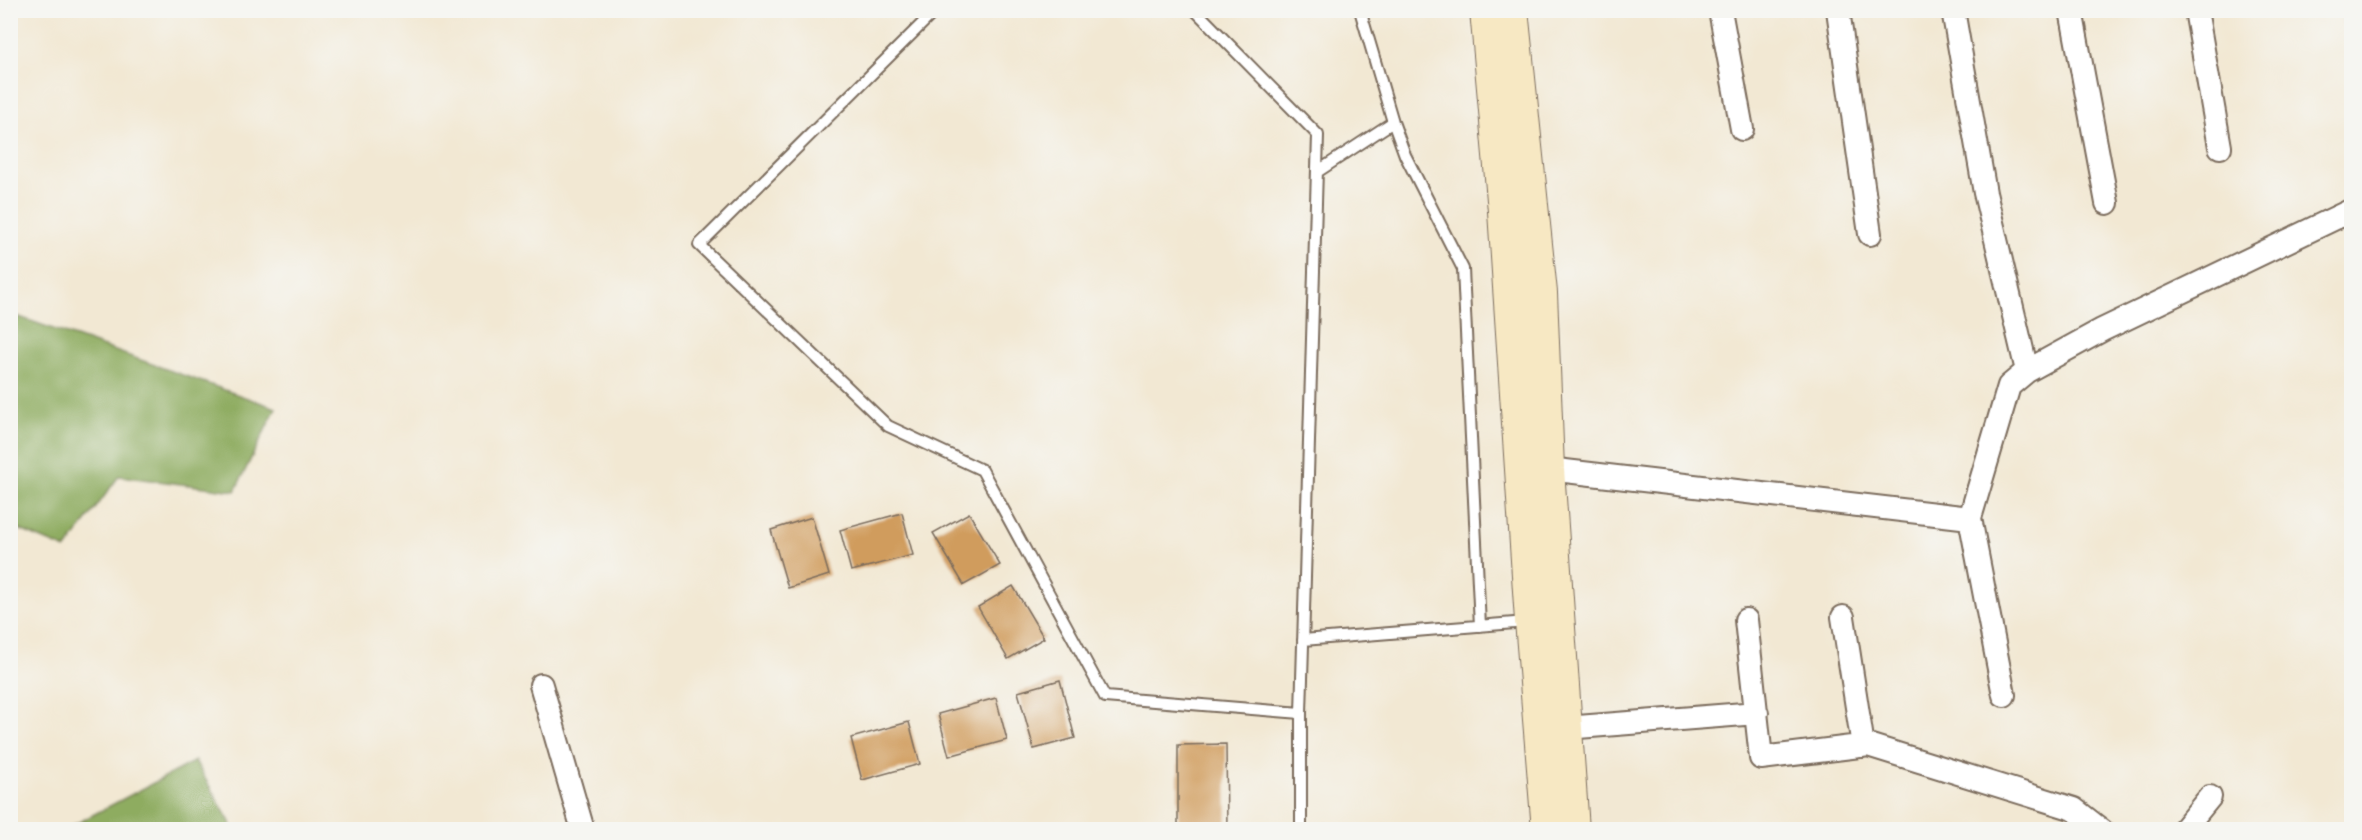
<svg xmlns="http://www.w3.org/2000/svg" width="2362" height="840" font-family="Itim,sans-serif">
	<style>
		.forest { fill: #8eac60; stroke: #646b3f; stroke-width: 1.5 }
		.building { fill: #d09c5d }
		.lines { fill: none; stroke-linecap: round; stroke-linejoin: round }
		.service-casing { stroke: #7b6c5d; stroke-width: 14 }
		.minor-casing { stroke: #7b6c5d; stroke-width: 26 }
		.secondary-casing { stroke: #7b6c5d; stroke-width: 34 }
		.service { stroke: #fff; stroke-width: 10 }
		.minor { stroke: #fff; stroke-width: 22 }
		.secondary { stroke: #f7e8c3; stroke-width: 32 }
	</style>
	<rect width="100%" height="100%" fill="#f6f6f2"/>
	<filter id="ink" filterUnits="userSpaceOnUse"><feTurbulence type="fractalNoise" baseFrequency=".0167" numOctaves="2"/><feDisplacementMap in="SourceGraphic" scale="12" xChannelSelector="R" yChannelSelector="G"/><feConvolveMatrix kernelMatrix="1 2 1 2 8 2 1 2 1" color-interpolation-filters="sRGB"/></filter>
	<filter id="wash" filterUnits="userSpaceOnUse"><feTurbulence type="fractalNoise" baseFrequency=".008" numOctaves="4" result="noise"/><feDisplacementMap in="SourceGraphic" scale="24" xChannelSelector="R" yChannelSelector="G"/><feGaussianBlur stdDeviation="1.35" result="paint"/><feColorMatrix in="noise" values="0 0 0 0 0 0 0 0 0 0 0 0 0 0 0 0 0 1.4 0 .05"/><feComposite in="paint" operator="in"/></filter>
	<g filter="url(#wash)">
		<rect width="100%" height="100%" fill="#f2e8d3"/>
		<!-- forest -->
		<path class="forest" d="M 11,314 L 276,408 L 235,491 L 119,476 L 66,549 L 11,526 Z
			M 195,761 L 234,829 L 66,829 Z"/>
		<g id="blocks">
			<!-- building -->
			<path class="building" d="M 902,513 L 913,555 L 851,571 L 840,530 Z
				M 969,513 L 1000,565 L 964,585 L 933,533 Z
				M 812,517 L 829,575 L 788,588 L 771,530 Z
				M 1013,586 L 1044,638 L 1008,659 L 978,607 Z
				M 1060,680 L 1075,738 L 1034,749 L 1018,692 Z
				M 996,698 L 1007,740 L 949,756 L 938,714 Z
				M 909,722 L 920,764 L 862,780 L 851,738 Z
				M 1226,744 L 1227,830 L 1178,830 L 1178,745 Z"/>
		</g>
	</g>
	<g filter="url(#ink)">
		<use href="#blocks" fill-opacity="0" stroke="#7b6c5d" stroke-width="1.5"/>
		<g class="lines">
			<!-- service casing -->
			<g class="service-casing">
				<path id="service" d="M 936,10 L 699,245 L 888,426 L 982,470 L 1105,697 L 1301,713
					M 1195,10 L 1318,135 L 1301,713 L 1301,830
					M 1360,10 L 1393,122 L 1405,155 L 1463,269 L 1480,626
					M 1317,172 L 1393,122
					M 1303,640 L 1527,622"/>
			</g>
			<!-- minor casing -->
			<g class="minor-casing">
				<path id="minor" d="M 1720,10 L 1742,129
					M 1838,10 L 1870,234
					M 1953,10 L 1985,193 L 2027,371
					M 2071,10 L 2107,203
					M 2196,10 L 2220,147
					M 1548,469 L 1970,518 L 2009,386 L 2027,371 L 2102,330 L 2352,210
					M 1970,518 L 2004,695
					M 1843,617 L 1863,746
					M 1746,620 L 1761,758 L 1868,745 L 2074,809 L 2101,830
					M 541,685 L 583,830
					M 1565,728 L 1757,713
					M 2183,830 L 2210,797"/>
			</g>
			<!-- secondary casing -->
			<g class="secondary-casing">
				<path id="secondary" d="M 1486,10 L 1504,211 L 1531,621 L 1548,830
					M 1512,10 L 1541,293 L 1548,469 L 1573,830"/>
			</g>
			<!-- service -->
			<use href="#service" class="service"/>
			<!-- minor -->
			<use href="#minor" class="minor"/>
			<!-- secondary -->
			<use href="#secondary" class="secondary"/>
		</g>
	</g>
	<!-- margin -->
	<rect width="2362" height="840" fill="none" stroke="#f6f6f2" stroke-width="36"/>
</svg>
